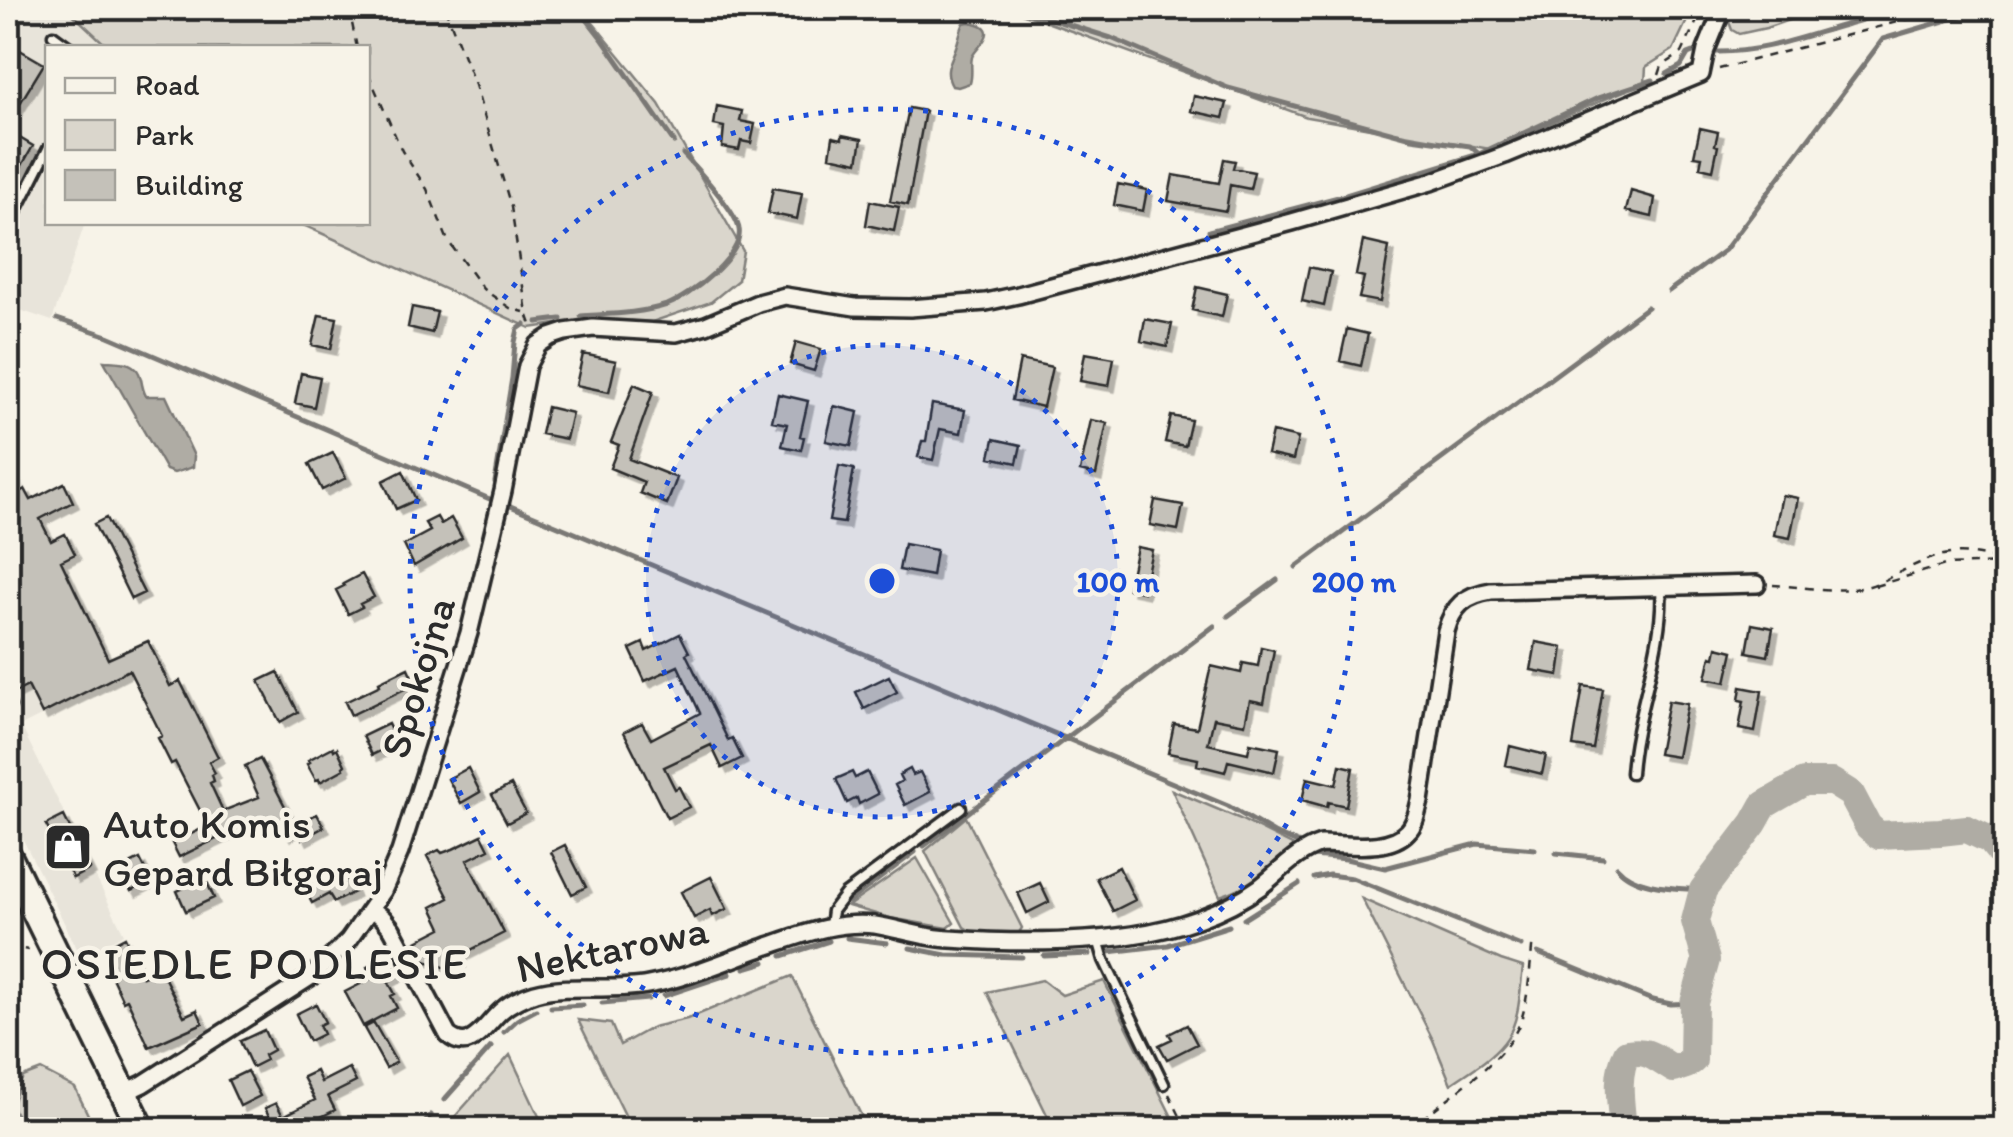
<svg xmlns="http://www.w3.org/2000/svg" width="2013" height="1137" font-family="Itim,sans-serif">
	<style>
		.built { fill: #e8e4da }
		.green { fill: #dad6cc; stroke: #82807c; stroke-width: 2.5 }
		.water { fill: #afaca4; stroke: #7a7874; stroke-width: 2.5 }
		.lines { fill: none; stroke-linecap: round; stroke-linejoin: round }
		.stream { stroke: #7a7874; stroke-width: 5 }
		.river { stroke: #afaca4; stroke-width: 28 }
		.building { fill: #c4c1b9; stroke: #2b2b2b; stroke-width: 2.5; filter: url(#shadow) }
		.lane-casing { stroke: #2b2b2b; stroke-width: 15 }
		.street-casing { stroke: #2b2b2b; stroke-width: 22 }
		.primary-casing { stroke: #2b2b2b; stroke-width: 32 }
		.path { stroke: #2b2b2b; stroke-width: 2.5; stroke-dasharray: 8 8; stroke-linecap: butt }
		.lane { stroke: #f7f3e8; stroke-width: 8 }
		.street { stroke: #f7f3e8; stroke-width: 15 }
		.primary { stroke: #f7f3e8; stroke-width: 25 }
		.ring { fill: none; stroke: #1d4ed8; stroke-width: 5; stroke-dasharray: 5 10 }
		.labels { text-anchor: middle; stroke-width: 9; stroke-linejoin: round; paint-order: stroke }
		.street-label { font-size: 42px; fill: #2b2b2b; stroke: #f7f3e8 }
		.poi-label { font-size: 42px; fill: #2b2b2b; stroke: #f7f3e8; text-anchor: start }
		.neighbourhood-label { font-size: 45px; letter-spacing: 2.5px; fill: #2b2b2b; stroke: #f7f3e8 }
		.centre { fill: #1d4ed8; stroke: #f7f3e8; stroke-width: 5 }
		.ring-label { font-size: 30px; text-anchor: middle; font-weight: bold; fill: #1d4ed8; stroke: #f7f3e8; stroke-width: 9; stroke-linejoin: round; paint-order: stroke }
	</style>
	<defs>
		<filter id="shadow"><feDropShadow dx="5.5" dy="5.5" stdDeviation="0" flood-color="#0004"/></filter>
	</defs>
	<rect width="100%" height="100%" fill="#f7f3e8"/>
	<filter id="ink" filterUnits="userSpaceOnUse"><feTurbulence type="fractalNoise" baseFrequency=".01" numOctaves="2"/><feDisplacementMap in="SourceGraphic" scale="20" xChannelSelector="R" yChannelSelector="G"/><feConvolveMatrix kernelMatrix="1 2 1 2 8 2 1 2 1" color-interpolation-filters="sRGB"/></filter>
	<g filter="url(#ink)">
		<!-- built -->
		<path class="built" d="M 8,8 L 66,8 L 108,47 L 48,48 L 48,222 L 85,223 L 52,321 L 8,306 Z
			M 8,453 L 118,677 L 21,726 L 124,934 L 81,957 L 8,809 Z"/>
		<!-- green -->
		<path class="green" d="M 66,8 L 581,8 L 659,104 L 743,251 L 738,280 L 711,302 L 652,322 L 608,320 L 570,322 L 530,328 L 299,223 L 368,222 L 368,48 L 108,47 Z
			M 1008,8 L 1693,8 L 1673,50 L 1646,67 L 1645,82 L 1490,149 L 1307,117 Z
			M 1736,8 L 1823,8 L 1766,28 L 1739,34 L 1732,30 L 1729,22 Z
			M 1172,790 L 1238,818 L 1296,847 C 1270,870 1253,885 1220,896 Z
			M 966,817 L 1022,928 L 1018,934 L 974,933 L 964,927 L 925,851 Z
			M 917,858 L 954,923 L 948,928 L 890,918 L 848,906 Z
			M 1362,899 L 1501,960 L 1523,967 C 1520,989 1520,1019 1507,1038 C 1494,1058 1469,1071 1451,1084 L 1433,1040 Z
			M 792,976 L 868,1129 L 632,1129 L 578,1020 L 611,1024 L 620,1045 L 653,1027 L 687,1019 Z
			M 1042,980 L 1062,995 L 1104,981 L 1178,1129 L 1054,1129 L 987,992 Z
			M 510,1055 L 545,1129 L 444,1129 Z
			M 41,1070 L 75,1088 L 95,1129 L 24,1129 L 11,1105 L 23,1077 Z"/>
		<!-- water -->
		<path class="water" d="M 969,22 C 1006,27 975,48 972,57 C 970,65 973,74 970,83 L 958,87 L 952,86 C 943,70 951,62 956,47 C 959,39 960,31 964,23 Z
			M 104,361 C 120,362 137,360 141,379 C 142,385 143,391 146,396 L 166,396 L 194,456 L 193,467 L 174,473 L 166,470 Z"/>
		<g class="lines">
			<!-- stream -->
			<path class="stream" d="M 578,8 L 603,40 L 674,142
				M 1016,8 L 1111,38 L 1228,88 L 1412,138 L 1470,146 L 1479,154
				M 1715,52 C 1761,53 1802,37 1845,25 C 1867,18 1891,13 1913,8
				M 1667,74 L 1681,66 L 1688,54 L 1696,51
				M 1209,231 L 1346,195 L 1479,154 L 1598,98 L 1653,80
				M 1669,291 L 1725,250 L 1883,39 L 1988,8
				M 581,316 C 609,314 639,314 667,305 C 689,297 744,255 739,229 C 736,211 697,169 683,154
				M 57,319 L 108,336 L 492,500
				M 537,322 L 561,319
				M 495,482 L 512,378 L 515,342 L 518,329 L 525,324
				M 508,505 L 1228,806 L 1274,833 L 1300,844
				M 1296,567 L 1647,307
				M 1228,616 L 1277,580
				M 924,846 L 1214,626
				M 1556,853 L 1603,858
				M 1313,856 L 1346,859 L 1385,868 L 1477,844 L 1535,849
				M 1617,867 C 1636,889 1676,888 1703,890
				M 1314,878 L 1329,875 L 1352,878 L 1521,946
				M 848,902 L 915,852
				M 1244,919 L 1299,884
				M 847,938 L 887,943
				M 910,948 L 946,955 L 1022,957
				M 1109,952 L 1168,945 L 1229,926
				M 1538,953 L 1652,1000 L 1671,1004 L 1694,1003
				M 782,956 L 829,941
				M 1044,956 L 1090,954
				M 745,968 L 765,962
				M 664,996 L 730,974
				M 602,1003 L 648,999
				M 551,1007 L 583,1005
				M 504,1032 L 517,1020 L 536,1010
				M 444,1100 L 491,1047
				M 419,1130 L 431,1115"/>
			<!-- river -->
			<path class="river" d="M 1623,1130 C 1621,1104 1615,1076 1627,1053 C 1651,1049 1655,1059 1674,1069 L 1686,1065 L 1693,1060 L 1694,1003 L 1706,960 L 1695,921 L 1703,890 L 1754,823 L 1764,805 L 1804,782 L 1832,782 L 1851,794 L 1868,826 L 1878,835 L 1940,832 L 1967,829 L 1990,840 L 2006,860"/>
		</g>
		<!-- building -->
		<path class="building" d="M 8,43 L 44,64 L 8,123 Z
			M 1194,96 L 1227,103 L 1223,118 L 1191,111 Z
			M 717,106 L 742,111 L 740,121 L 755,124 L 751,143 L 741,141 L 739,150 L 722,147 L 724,127 L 714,125 Z
			M 909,108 L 925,111 L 908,205 L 890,201 Z
			M 1700,128 L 1718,132 L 1715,145 L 1718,146 L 1713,170 L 1700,167 L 1702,157 L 1694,156 Z
			M 8,131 L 33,146 L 8,190 Z
			M 842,135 L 862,139 L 858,162 L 830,156 L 833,137 L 842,139 Z
			M 1224,159 L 1235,161 L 1233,168 L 1254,172 L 1250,189 L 1230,185 L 1226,211 L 1168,201 L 1173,175 L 1219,183 Z
			M 1118,184 L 1147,190 L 1143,211 L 1114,205 Z
			M 773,188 L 802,193 L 797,219 L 768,213 Z
			M 1631,191 L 1655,198 L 1652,217 L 1626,211 Z
			M 870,201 L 899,207 L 894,231 L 866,225 Z
			M 1363,241 L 1389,247 L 1380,302 L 1359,298 L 1364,277 L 1356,275 Z
			M 1309,267 L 1331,272 L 1324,306 L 1302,301 Z
			M 1197,287 L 1227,294 L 1222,317 L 1192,310 Z
			M 412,307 L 437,312 L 432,333 L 408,327 Z
			M 319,315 L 337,318 L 331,349 L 312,345 Z
			M 1145,319 L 1172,324 L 1167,347 L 1141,341 Z
			M 1347,329 L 1368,334 L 1361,366 L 1340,361 Z
			M 796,342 L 821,349 L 814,371 L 790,364 Z
			M 1085,353 L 1114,358 L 1109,386 L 1080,381 Z
			M 583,354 L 616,361 L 609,392 L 576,385 Z
			M 1020,360 L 1052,367 L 1043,407 L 1012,400 Z
			M 301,373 L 320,377 L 314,407 L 295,403 Z
			M 634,384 L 653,392 L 629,459 L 677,478 L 667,504 L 640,493 L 644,482 L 610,468 L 619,445 L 611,442 Z
			M 778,394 L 808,401 L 800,436 L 804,437 L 801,450 L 782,446 L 787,424 L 772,421 Z
			M 932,404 L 965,410 L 961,433 L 940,429 L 933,460 L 918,457 L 922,441 L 926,441 Z
			M 834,406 L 858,412 L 851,446 L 826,441 Z
			M 547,407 L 572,413 L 566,439 L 541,434 Z
			M 1171,416 L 1191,420 L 1185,446 L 1165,442 Z
			M 1091,420 L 1107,423 L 1096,475 L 1080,471 Z
			M 1272,432 L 1298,438 L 1293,460 L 1267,454 Z
			M 994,439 L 1021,445 L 1017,463 L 990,457 Z
			M 333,453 L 346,478 L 322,490 L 309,464 Z
			M 839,466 L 854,469 L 844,523 L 829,521 Z
			M 403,471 L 416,500 L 396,509 L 383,481 Z
			M 64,483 L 73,502 L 40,519 L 51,541 L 65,534 L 75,554 L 61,561 L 108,659 L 148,641 L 170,686 L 180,681 L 218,757 L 209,762 L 215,773 L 212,775 L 214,781 L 210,783 L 223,811 L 259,797 L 245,766 L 260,759 L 295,825 L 317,814 L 324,827 L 302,839 L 297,829 L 285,835 L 277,819 L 263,826 L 260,821 L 243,826 L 179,857 L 172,843 L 208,826 L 175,762 L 171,764 L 158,738 L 162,736 L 129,670 L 42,714 L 28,686 L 16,692 L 8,674 L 8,668 L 15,664 L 8,649 L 8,498 L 25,489 L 31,500 Z
			M 1782,495 L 1798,498 L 1790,538 L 1774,535 Z
			M 1155,500 L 1183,505 L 1178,530 L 1150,525 Z
			M 437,517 L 441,524 L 451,518 L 462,538 L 414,566 L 404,545 L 430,531 L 425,523 Z
			M 106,518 L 144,593 L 131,599 L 94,524 Z
			M 904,544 L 936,550 L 932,576 L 899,570 Z
			M 1137,547 L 1152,550 L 1143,592 L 1128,589 Z
			M 362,574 L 374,597 L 360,604 L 362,607 L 348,614 L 336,590 L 344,586 L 343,584 Z
			M 1752,624 L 1773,628 L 1768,656 L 1747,652 Z
			M 680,634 L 689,652 L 686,654 L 728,740 L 732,738 L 742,758 L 722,768 L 711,745 L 664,767 L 675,789 L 679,787 L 689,807 L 667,818 L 624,732 L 642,723 L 651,739 L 700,713 L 678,666 L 645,681 L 630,649 L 643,643 L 646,651 Z
			M 1536,642 L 1563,647 L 1559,675 L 1531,670 Z
			M 1261,647 L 1274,650 L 1264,703 L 1250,700 L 1245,724 L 1214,718 L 1208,744 L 1248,753 L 1250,743 L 1279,749 L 1274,772 L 1228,761 L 1225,772 L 1197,765 L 1198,759 L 1168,753 L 1174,724 L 1197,728 L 1211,666 L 1241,673 L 1243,663 L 1258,666 Z
			M 1717,647 L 1733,651 L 1726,682 L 1706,678 L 1711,656 L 1715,657 Z
			M 408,668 L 415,684 L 351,715 L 345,702 L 380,685 L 379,682 Z
			M 278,672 L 298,712 L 280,722 L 259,681 Z
			M 889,676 L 897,692 L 864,709 L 856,692 Z
			M 1583,686 L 1603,689 L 1593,749 L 1573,746 Z
			M 1741,687 L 1762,691 L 1755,732 L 1739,729 L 1744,701 L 1739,700 Z
			M 1668,701 L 1687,704 L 1677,757 L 1658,754 Z
			M 388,724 L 397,743 L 372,755 L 363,736 Z
			M 1510,746 L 1546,755 L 1542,774 L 1506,765 Z
			M 333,747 L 334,750 L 337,748 L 345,765 L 343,767 L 344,769 L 320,782 L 319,779 L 316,780 L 307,764 L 310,762 L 308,760 Z
			M 1340,765 L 1353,768 L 1346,806 L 1328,802 L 1327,807 L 1302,800 L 1307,778 L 1336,785 Z
			M 468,768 L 480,792 L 461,803 L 448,779 Z
			M 910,769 L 913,775 L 920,772 L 930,792 L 905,805 L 895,785 L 902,781 L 899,775 Z
			M 852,772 L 855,778 L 867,772 L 878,794 L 859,804 L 857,798 L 847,803 L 836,779 Z
			M 511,785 L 526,813 L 507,823 L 492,795 Z
			M 64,816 L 90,869 L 73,878 L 46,825 Z
			M 482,835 L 489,849 L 467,860 L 504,933 L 457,957 L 460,962 L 447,968 L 422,960 L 413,943 L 442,928 L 432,907 L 449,898 L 427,856 L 439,850 L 442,853 L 453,849 Z
			M 565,845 L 586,887 L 572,894 L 551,852 Z
			M 140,859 L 151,881 L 131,891 L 120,869 Z
			M 1119,867 L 1135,900 L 1113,911 L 1096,878 Z
			M 317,870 L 325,884 L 345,874 L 354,892 L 334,902 L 329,894 L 312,903 L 299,879 Z
			M 711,877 L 727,909 L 712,916 L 710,910 L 694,918 L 681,892 Z
			M 205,878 L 214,898 L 186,911 L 177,891 Z
			M 1040,883 L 1049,902 L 1027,913 L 1018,893 Z
			M 125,937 L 143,977 L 160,969 L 184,1016 L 197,1010 L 203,1023 L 149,1047 L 127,999 L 123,1001 L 107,967 L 113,964 L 104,948 Z
			M 386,957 L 396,976 L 388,981 L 395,994 L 391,996 L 397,1008 L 363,1026 L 345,992 L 372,978 L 367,967 Z
			M 316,1004 L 325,1022 L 319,1025 L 323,1034 L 309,1041 L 296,1014 Z
			M 374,1023 L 396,1062 L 386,1068 L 364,1028 Z
			M 1187,1025 L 1197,1044 L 1167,1059 L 1159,1045 L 1172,1039 L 1169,1034 Z
			M 264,1030 L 273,1050 L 264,1055 L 266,1060 L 252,1067 L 240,1041 Z
			M 349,1068 L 356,1082 L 328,1096 L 335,1110 L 294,1130 L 257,1130 L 272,1122 L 265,1108 L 276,1103 L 283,1116 L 315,1100 L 303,1077 L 316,1071 L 321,1082 Z
			M 247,1071 L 260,1096 L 240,1106 L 228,1080 Z"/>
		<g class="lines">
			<!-- lane casing -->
			<g class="lane-casing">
				<path id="lane" d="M 53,35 L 71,48
					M 8,228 L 48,149
					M 8,701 L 10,706 L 8,707
					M 1631,773 C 1635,712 1665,645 1661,587
					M 830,926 L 832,911 L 845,894 L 961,808
					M 1098,939 L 1104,960 L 1164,1084"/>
			</g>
			<!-- street casing -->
			<g class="street-casing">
				<path id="street" d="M 372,909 L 383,918 L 392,929 L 448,1035 C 471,1055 485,1025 501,1011 C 511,1002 522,997 535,993 C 571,983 611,992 648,985 C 689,978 732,958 771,945 C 806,933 838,921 875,925 C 900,929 924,938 950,939 C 1009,943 1073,944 1132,935 C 1176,929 1224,913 1260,887 C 1280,872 1296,852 1321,844 C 1347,844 1389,852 1408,831 C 1416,823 1417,811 1420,801 L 1446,631 C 1453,606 1465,595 1491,591 L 1757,584
					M 124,1093 L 143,1084 L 312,976 L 348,941 L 383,891 L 400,852 L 469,633 L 503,491 L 527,366 L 538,345 L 550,337 L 565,332 L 593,328 L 676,333 L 706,325 L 758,303 L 785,296 L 855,307 L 910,308 L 986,302 L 1018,295 L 1292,222 L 1431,182 L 1505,155 L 1701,74 L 1706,50 L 1723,8"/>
			</g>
			<!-- primary casing -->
			<g class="primary-casing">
				<path id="primary" d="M 8,856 L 142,1130"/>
			</g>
			<!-- path -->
			<path class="path" d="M 349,8 L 357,48
				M 445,8 L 475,85 L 511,207 L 527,313 L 533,330
				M 1099,8 L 1126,22
				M 1719,69 L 1950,8
				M 368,73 L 402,151 L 427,189 L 448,241 L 483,289 L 510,308 L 524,312
				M 1659,75 L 1662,66 L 1682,53 L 1703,8
				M 1773,585 C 1803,587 1837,593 1866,587 C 1878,584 1891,577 1902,571 C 1946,550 1958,549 2006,561
				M 1875,586 L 1945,565 L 2006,563
				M 8,947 L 29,950
				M 1169,1094 L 1187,1130
				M 1410,1130 C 1442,1099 1501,1066 1519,1025 C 1529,1002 1530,964 1533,939"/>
			<!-- lane -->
			<use href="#lane" class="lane"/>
			<!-- street -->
			<use href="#street" class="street"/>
			<!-- primary -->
			<use href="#primary" class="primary"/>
		</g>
	</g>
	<!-- distance rings -->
	<circle cx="882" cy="581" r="236" fill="#1d4ed8" fill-opacity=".12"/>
	<g class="ring">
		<circle cx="882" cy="581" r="236"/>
		<circle cx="882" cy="581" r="472"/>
	</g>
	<!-- icons -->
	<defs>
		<g id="shop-square" transform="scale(2.5)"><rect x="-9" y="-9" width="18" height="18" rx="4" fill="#2b2b2b" stroke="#f7f3e8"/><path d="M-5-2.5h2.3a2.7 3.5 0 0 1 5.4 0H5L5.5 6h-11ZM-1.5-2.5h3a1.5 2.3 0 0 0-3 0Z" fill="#fff"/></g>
	</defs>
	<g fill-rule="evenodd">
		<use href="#shop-square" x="68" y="847"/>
	</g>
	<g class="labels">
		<!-- street labels -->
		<g class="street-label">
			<text transform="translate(417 677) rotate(-73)" y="15">Spokojna</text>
			<text transform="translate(612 948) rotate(-12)" y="15">Nektarowa</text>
		</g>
		<!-- poi labels -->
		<g class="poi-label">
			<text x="103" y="838">Auto Komis<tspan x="103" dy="48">Gepard Biłgoraj</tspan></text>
		</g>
		<!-- neighbourhood labels -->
		<g class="neighbourhood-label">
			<text x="255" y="979">OSIEDLE PODLESIE</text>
		</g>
	</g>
	<circle cx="882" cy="581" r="15" class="centre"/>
	<g class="ring-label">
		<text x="1118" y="592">100 m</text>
		<text x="1354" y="592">200 m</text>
	</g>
	<!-- margin -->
	<rect width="2013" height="1137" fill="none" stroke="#f7f3e8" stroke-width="40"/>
	<rect x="20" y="20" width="1973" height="1097" fill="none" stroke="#2b2b2b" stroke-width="4" filter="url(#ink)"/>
	<!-- legend -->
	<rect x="45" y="45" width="325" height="180" fill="#f7f3e8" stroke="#a5a39c" stroke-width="2.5"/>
	<rect x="65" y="78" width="50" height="15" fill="#f7f3e8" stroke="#a5a39c" stroke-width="2.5"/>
	<text x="135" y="95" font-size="30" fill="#2b2b2b">Road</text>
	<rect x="65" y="120" width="50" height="30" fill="#dad6cc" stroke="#a5a39c" stroke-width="2.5"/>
	<text x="135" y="145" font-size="30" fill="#2b2b2b">Park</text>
	<rect x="65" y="170" width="50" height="30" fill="#c4c1b9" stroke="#a5a39c" stroke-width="2.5"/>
	<text x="135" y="195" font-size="30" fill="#2b2b2b">Building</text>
</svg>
